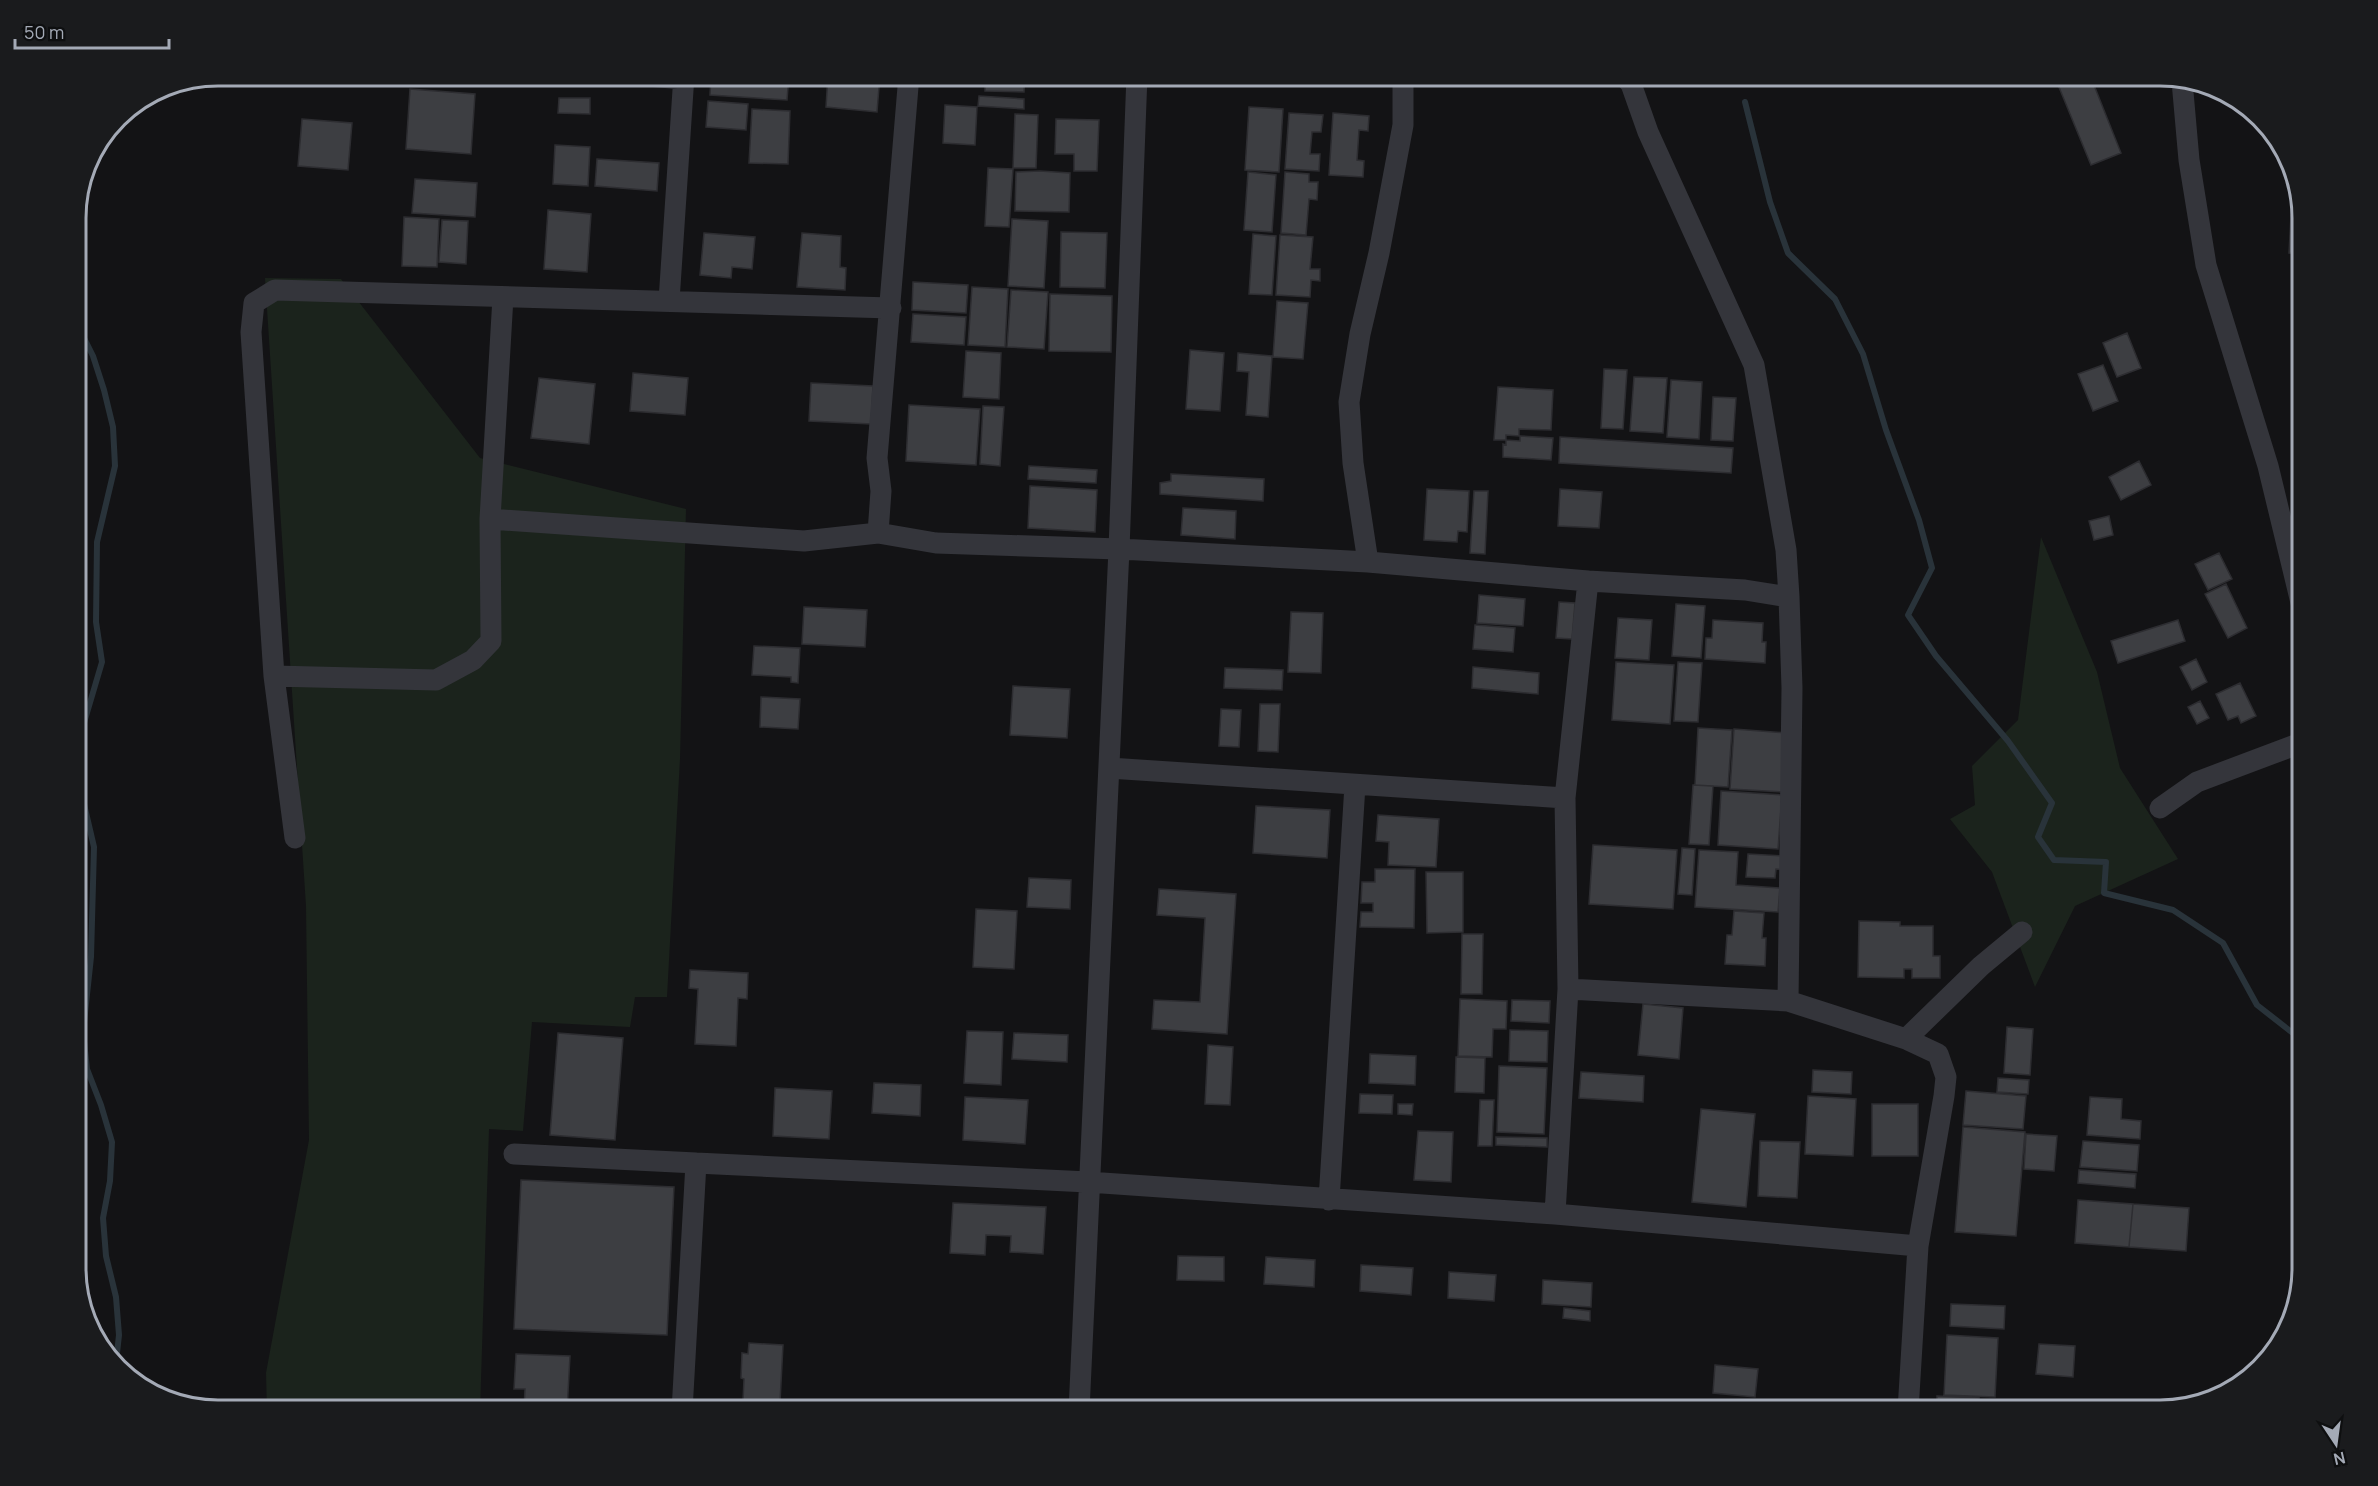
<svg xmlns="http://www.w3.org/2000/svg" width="2378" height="1486" font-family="Manrope,sans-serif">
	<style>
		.green { fill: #1b231c }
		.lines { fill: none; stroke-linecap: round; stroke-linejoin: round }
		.stream { stroke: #29333a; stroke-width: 6 }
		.building { fill: #3d3e42; stroke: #2d2d31; stroke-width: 1.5 }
		.minor { stroke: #34353b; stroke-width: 21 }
		.rim { fill: none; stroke: #a4aab6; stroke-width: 3 }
	</style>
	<rect width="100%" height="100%" fill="#131315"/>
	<!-- green -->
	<path class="green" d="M 265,278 L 341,279 L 480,458 L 686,509 L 680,759 L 667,997 L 635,997 L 630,1027 L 532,1022 L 523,1131 L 489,1129 L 480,1411 L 267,1411 L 266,1373 L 309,1140 L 306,906 Z
		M 2041,537 L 2097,672 L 2120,768 L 2178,859 L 2075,906 L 2035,987 L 1992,872 L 1950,819 L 1975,805 L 1972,766 L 2018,720 Z"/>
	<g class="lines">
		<!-- stream -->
		<path class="stream" d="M 1745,102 L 1770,202 L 1788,253 L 1835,299 L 1863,354 L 1886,430 L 1919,520 L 1932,568 L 1908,615 L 1936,656 L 2008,741 L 2052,803 L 2038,837 L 2054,860 L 2106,862 L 2104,893 L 2173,910 L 2223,943 L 2257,1005 L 2303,1041
			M 75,320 L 93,356 L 104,390 L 113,427 L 115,466 L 97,542 L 96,622 L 102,662 L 81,733 L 76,770 L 94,847 L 91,957 L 83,1032 L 87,1069 L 101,1105 L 112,1142 L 110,1181 L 103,1218 L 106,1256 L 116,1297 L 119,1335 L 116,1362"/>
	</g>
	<!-- building -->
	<path class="building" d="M 711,75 L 789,75 L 787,100 L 710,95 Z
		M 828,75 L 880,75 L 877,112 L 826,107 Z
		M 985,75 L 1025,75 L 1024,92 L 985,91 Z
		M 2054,75 L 2090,75 L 2121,153 L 2091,165 Z
		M 410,89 L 475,94 L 471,154 L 406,149 Z
		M 979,96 L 1024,99 L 1024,109 L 978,106 Z
		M 559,98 L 590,98 L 590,114 L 558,113 Z
		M 708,101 L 748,104 L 746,130 L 706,127 Z
		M 945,105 L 977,107 L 975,145 L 943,143 Z
		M 1249,107 L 1283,109 L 1279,172 L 1245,170 Z
		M 752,109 L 790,111 L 788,164 L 749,163 Z
		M 1289,113 L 1323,115 L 1321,132 L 1312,132 L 1310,154 L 1320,154 L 1319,171 L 1285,169 Z
		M 1333,113 L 1369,116 L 1368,131 L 1359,130 L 1357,160 L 1364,161 L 1363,177 L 1329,175 Z
		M 1015,114 L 1038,115 L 1036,168 L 1013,168 Z
		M 302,119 L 352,123 L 348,170 L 298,166 Z
		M 1056,119 L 1099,120 L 1097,171 L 1074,171 L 1074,154 L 1055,154 Z
		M 555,145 L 590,147 L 588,186 L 553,184 Z
		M 597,159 L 659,163 L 657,191 L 595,186 Z
		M 988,168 L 1013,169 L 1009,227 L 985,226 Z
		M 1040,171 L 1070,173 L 1069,212 L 1015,211 L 1016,172 Z
		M 1248,172 L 1276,175 L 1272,232 L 1244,230 Z
		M 1285,172 L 1309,174 L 1309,182 L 1318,182 L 1317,200 L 1309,199 L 1306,235 L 1281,233 Z
		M 415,179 L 477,183 L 475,217 L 412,213 Z
		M 548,210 L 591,214 L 587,272 L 544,269 Z
		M 2291,216 L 2303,217 L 2303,254 L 2289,253 Z
		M 404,217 L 439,219 L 437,267 L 402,266 Z
		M 1012,219 L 1048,221 L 1044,288 L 1008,286 Z
		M 442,220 L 468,221 L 466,264 L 439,262 Z
		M 1061,232 L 1107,233 L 1105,288 L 1060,287 Z
		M 704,233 L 755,237 L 752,269 L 732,267 L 731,278 L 700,275 Z
		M 802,233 L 841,236 L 840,267 L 846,268 L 845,290 L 797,287 Z
		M 1253,234 L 1276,236 L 1272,295 L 1249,294 Z
		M 1280,235 L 1313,237 L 1310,269 L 1320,269 L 1320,281 L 1311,280 L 1310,297 L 1276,295 Z
		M 913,282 L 968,285 L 966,313 L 912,310 Z
		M 972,287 L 1008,289 L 1005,347 L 968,345 Z
		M 1011,290 L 1048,292 L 1044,349 L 1007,347 Z
		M 1050,294 L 1112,296 L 1111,352 L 1049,351 Z
		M 1277,301 L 1308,303 L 1303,359 L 1273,357 Z
		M 913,314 L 966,317 L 964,345 L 911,342 Z
		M 2127,333 L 2141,368 L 2117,377 L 2103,343 Z
		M 1190,350 L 1224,353 L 1220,411 L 1186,409 Z
		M 966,351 L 1001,353 L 999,399 L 963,397 Z
		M 1238,353 L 1272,356 L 1268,417 L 1246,415 L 1249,372 L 1237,371 Z
		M 2103,365 L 2118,401 L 2093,411 L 2078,374 Z
		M 1604,369 L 1627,370 L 1623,429 L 1601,428 Z
		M 633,373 L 688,378 L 685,415 L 630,411 Z
		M 1634,377 L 1667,378 L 1663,433 L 1630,431 Z
		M 539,378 L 595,384 L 589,444 L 531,438 Z
		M 1671,380 L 1702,382 L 1699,439 L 1667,437 Z
		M 811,383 L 873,386 L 871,424 L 809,421 Z
		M 1498,387 L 1553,390 L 1551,430 L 1519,429 L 1519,436 L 1506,435 L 1506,440 L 1494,440 Z
		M 1713,397 L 1736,398 L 1733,441 L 1711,440 Z
		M 909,405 L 980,409 L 976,465 L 906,461 Z
		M 983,406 L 1004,407 L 1000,466 L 980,464 Z
		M 1520,436 L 1553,438 L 1551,460 L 1503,457 L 1503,444 L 1506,445 L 1506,440 L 1520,441 Z
		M 1560,437 L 1733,448 L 1731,473 L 1559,463 Z
		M 2139,461 L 2151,485 L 2121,500 L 2109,477 Z
		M 1029,466 L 1097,470 L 1096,483 L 1028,479 Z
		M 1171,474 L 1264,479 L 1263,501 L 1160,494 L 1160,483 L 1171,481 Z
		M 1030,486 L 1097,490 L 1095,532 L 1028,528 Z
		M 1427,489 L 1469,491 L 1467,532 L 1458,531 L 1457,542 L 1424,540 Z
		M 1560,489 L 1602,492 L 1599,528 L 1558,526 Z
		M 1474,491 L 1488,491 L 1485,554 L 1470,553 Z
		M 1183,508 L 1236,511 L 1235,539 L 1181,535 Z
		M 2109,516 L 2113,535 L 2094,540 L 2089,521 Z
		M 2219,553 L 2232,579 L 2208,590 L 2195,564 Z
		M 2226,584 L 2247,628 L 2228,638 L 2205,594 Z
		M 1479,595 L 1525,599 L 1523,626 L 1477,623 Z
		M 1559,602 L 1575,603 L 1572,639 L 1556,638 Z
		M 1676,604 L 1705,606 L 1701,658 L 1672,656 Z
		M 804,607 L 867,610 L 865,647 L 802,644 Z
		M 1291,612 L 1323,613 L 1321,673 L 1288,672 Z
		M 1618,618 L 1652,620 L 1649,660 L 1615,658 Z
		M 1713,620 L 1763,623 L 1762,642 L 1766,642 L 1765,663 L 1705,659 L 1706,638 L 1712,638 Z
		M 2178,620 L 2185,641 L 2118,663 L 2111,641 Z
		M 1475,625 L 1515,628 L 1513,652 L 1473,649 Z
		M 754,646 L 800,648 L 798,683 L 791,682 L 791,677 L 752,675 Z
		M 2196,659 L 2207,682 L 2192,690 L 2180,667 Z
		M 1616,662 L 1674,665 L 1670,724 L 1612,720 Z
		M 1678,662 L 1702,663 L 1698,722 L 1674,721 Z
		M 1473,667 L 1539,673 L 1538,694 L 1472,688 Z
		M 1225,668 L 1283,670 L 1282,690 L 1224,688 Z
		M 2240,683 L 2256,716 L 2241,723 L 2238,716 L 2228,720 L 2216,694 Z
		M 1013,686 L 1070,689 L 1067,738 L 1010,735 Z
		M 761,697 L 800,699 L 798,729 L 760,727 Z
		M 2200,701 L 2209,718 L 2197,724 L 2188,707 Z
		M 1260,704 L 1280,704 L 1278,752 L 1258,751 Z
		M 1221,709 L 1241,710 L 1239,747 L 1219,746 Z
		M 1698,728 L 1732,730 L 1728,787 L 1695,785 Z
		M 1734,729 L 1787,733 L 1783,792 L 1730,789 Z
		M 1693,785 L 1713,786 L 1709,845 L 1689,844 Z
		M 1721,791 L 1782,795 L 1778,849 L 1718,845 Z
		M 1256,806 L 1330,810 L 1327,858 L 1253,853 Z
		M 1378,815 L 1439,819 L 1436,867 L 1388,865 L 1389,842 L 1376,841 Z
		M 1593,845 L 1677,850 L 1673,909 L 1589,904 Z
		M 1682,848 L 1695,849 L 1692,895 L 1678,894 Z
		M 1699,850 L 1738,852 L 1736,885 L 1780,888 L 1778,912 L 1695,907 Z
		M 1748,854 L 1784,856 L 1783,870 L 1776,869 L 1775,878 L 1746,877 Z
		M 1375,869 L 1415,869 L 1414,928 L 1360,927 L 1361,912 L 1373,912 L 1373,903 L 1361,903 L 1362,882 L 1375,882 Z
		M 1426,872 L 1463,872 L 1463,932 L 1427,933 Z
		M 1029,878 L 1071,880 L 1070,909 L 1027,907 Z
		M 1159,889 L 1236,894 L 1227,1034 L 1152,1029 L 1154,1000 L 1200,1002 L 1205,918 L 1157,915 Z
		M 976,909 L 1017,911 L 1014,969 L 973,967 Z
		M 1734,911 L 1764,913 L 1762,938 L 1766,938 L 1765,966 L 1725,964 L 1727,935 L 1732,935 Z
		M 1859,921 L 1900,922 L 1900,926 L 1933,926 L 1933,956 L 1940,956 L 1940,978 L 1912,978 L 1912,969 L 1904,969 L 1904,978 L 1858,977 Z
		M 1462,934 L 1483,934 L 1482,994 L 1461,994 Z
		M 690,970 L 748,973 L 747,999 L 738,998 L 736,1046 L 695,1044 L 698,989 L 689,988 Z
		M 1460,999 L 1507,1001 L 1506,1029 L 1493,1029 L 1492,1057 L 1458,1056 Z
		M 1512,1000 L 1550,1001 L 1549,1023 L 1511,1021 Z
		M 1643,1004 L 1683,1008 L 1679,1059 L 1638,1055 Z
		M 2007,1027 L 2033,1029 L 2030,1075 L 2004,1073 Z
		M 1510,1030 L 1548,1031 L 1547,1062 L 1509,1061 Z
		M 967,1031 L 1003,1032 L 1001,1085 L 964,1083 Z
		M 558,1033 L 623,1038 L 615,1140 L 550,1135 Z
		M 1014,1033 L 1068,1035 L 1067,1062 L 1012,1059 Z
		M 1208,1045 L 1233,1047 L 1230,1105 L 1205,1104 Z
		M 1370,1054 L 1416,1056 L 1415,1085 L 1369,1083 Z
		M 1456,1057 L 1485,1058 L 1484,1093 L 1455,1092 Z
		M 1499,1066 L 1547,1068 L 1544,1134 L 1497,1132 Z
		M 1813,1070 L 1852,1072 L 1851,1094 L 1812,1092 Z
		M 1581,1072 L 1644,1076 L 1643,1102 L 1579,1098 Z
		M 1998,1078 L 2029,1080 L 2028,1094 L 1997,1092 Z
		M 874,1083 L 921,1085 L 920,1116 L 872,1113 Z
		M 775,1088 L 832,1091 L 829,1139 L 773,1136 Z
		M 1966,1091 L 2026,1096 L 2023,1129 L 1963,1125 Z
		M 1360,1094 L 1393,1095 L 1392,1114 L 1359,1113 Z
		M 1808,1096 L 1856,1099 L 1853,1156 L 1805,1154 Z
		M 965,1097 L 1028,1100 L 1025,1144 L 963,1140 Z
		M 2090,1097 L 2122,1099 L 2121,1119 L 2141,1121 L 2140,1139 L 2087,1135 Z
		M 1480,1100 L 1494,1100 L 1492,1146 L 1478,1146 Z
		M 1398,1104 L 1413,1104 L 1412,1115 L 1398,1114 Z
		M 1872,1104 L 1918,1104 L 1918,1156 L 1872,1156 Z
		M 1701,1109 L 1755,1114 L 1746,1207 L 1692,1202 Z
		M 1963,1127 L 2025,1132 L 2016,1236 L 1955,1232 Z
		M 1418,1131 L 1453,1132 L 1451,1182 L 1414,1180 Z
		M 2026,1134 L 2057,1136 L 2054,1171 L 2024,1169 Z
		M 1496,1137 L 1547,1138 L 1547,1147 L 1496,1145 Z
		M 1760,1141 L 1800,1142 L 1797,1198 L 1758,1196 Z
		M 2083,1141 L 2139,1145 L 2137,1171 L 2080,1167 Z
		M 2079,1170 L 2136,1174 L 2135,1188 L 2078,1183 Z
		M 521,1180 L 674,1187 L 667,1335 L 514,1329 Z
		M 2078,1200 L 2133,1204 L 2129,1247 L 2075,1243 Z
		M 953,1203 L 1046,1207 L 1043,1254 L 1010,1252 L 1011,1236 L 986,1235 L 985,1255 L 950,1253 Z
		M 2133,1204 L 2189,1208 L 2186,1251 L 2129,1247 Z
		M 1178,1256 L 1224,1257 L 1224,1281 L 1177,1280 Z
		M 1266,1257 L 1315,1260 L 1314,1287 L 1264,1284 Z
		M 1361,1265 L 1413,1268 L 1411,1295 L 1360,1291 Z
		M 1449,1272 L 1496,1275 L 1494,1301 L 1448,1298 Z
		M 1543,1280 L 1592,1283 L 1591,1307 L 1542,1304 Z
		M 1951,1304 L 2005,1306 L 2004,1329 L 1950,1326 Z
		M 1564,1308 L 1590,1311 L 1590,1321 L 1563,1318 Z
		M 1947,1335 L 1998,1338 L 1995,1397 L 1944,1395 Z
		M 749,1343 L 783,1345 L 780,1402 L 743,1401 L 744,1379 L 741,1378 L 742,1353 L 748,1354 Z
		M 2039,1344 L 2075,1346 L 2073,1377 L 2036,1374 Z
		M 516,1354 L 570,1356 L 567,1411 L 524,1411 L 525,1389 L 514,1389 Z
		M 1715,1365 L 1758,1369 L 1755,1397 L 1713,1393 Z
		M 1937,1396 L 1979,1398 L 1978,1411 L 1937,1411 Z
		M 1984,1400 L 1999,1402 L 1998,1411 L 1982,1411 Z
		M 2002,1401 L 2029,1402 L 2029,1411 L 2001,1411 Z
		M 1218,1402 L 1261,1405 L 1261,1411 L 1217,1411 Z
		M 1717,1403 L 1761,1407 L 1761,1411 L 1716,1411 Z
		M 1303,1404 L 1352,1409 L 1352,1411 L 1303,1411 Z"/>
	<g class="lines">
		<!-- minor -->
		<path class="minor" d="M 635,75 L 684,79
			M 909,75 L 877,458 L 881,491 L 878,533 L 936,543 L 1119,549 L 1368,562 L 1588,581 L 1745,590 L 1789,597 L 1792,688 L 1788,1001
			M 1623,75 L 1631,84 L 1648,132 L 1754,365 L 1786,550 L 1789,597
			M 2182,81 L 2189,160 L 2206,265 L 2268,466 L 2303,611
			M 669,301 L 684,75
			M 490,519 L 804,541 L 878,533
			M 1368,562 L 1353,463 L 1349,402 L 1360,334 L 1379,253 L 1403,125 L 1403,75
			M 274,676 L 436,680 L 473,660 L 491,641 L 490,519 L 503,297
			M 1109,768 L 1565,798
			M 2160,808 L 2197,782 L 2303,742
			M 295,838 L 274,676 L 251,332 L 254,303 L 275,290 L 891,308
			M 1568,989 L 1788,1001 L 1906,1039 L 1938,1054 L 1946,1077 L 1944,1096 L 1918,1246 L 1908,1411
			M 1906,1039 L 1981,966 L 2022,932
			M 514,1154 L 696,1163 L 682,1411
			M 696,1163 L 1088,1182 L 1555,1214 L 1918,1246
			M 1329,1200 L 1355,785
			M 1555,1214 L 1568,989 L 1565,798 L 1588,581
			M 1079,1411 L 1119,549 L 1137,75"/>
	</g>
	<!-- crop -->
	<path d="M0 0H2378V1486H0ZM218 86H2160A132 132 0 0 1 2292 218V1268A132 132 0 0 1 2160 1400H218A132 132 0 0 1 86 1268V218A132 132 0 0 1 218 86Z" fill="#1a1b1d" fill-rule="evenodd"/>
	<path class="rim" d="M218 86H2160A132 132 0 0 1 2292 218V1268A132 132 0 0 1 2160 1400H218A132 132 0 0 1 86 1268V218A132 132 0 0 1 218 86Z"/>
	<!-- north arrow -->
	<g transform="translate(2336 1444) rotate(167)" stroke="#0e0f10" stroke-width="4.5" paint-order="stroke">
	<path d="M0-4.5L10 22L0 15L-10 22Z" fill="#a4aab6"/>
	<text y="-9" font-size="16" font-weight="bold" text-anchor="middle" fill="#a4aab6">N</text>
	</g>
	<!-- scale -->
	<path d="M15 39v9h154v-9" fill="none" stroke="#a4aab6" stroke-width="3"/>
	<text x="24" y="39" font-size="18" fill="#a4aab6" stroke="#0e0f10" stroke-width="4.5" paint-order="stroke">50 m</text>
</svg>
